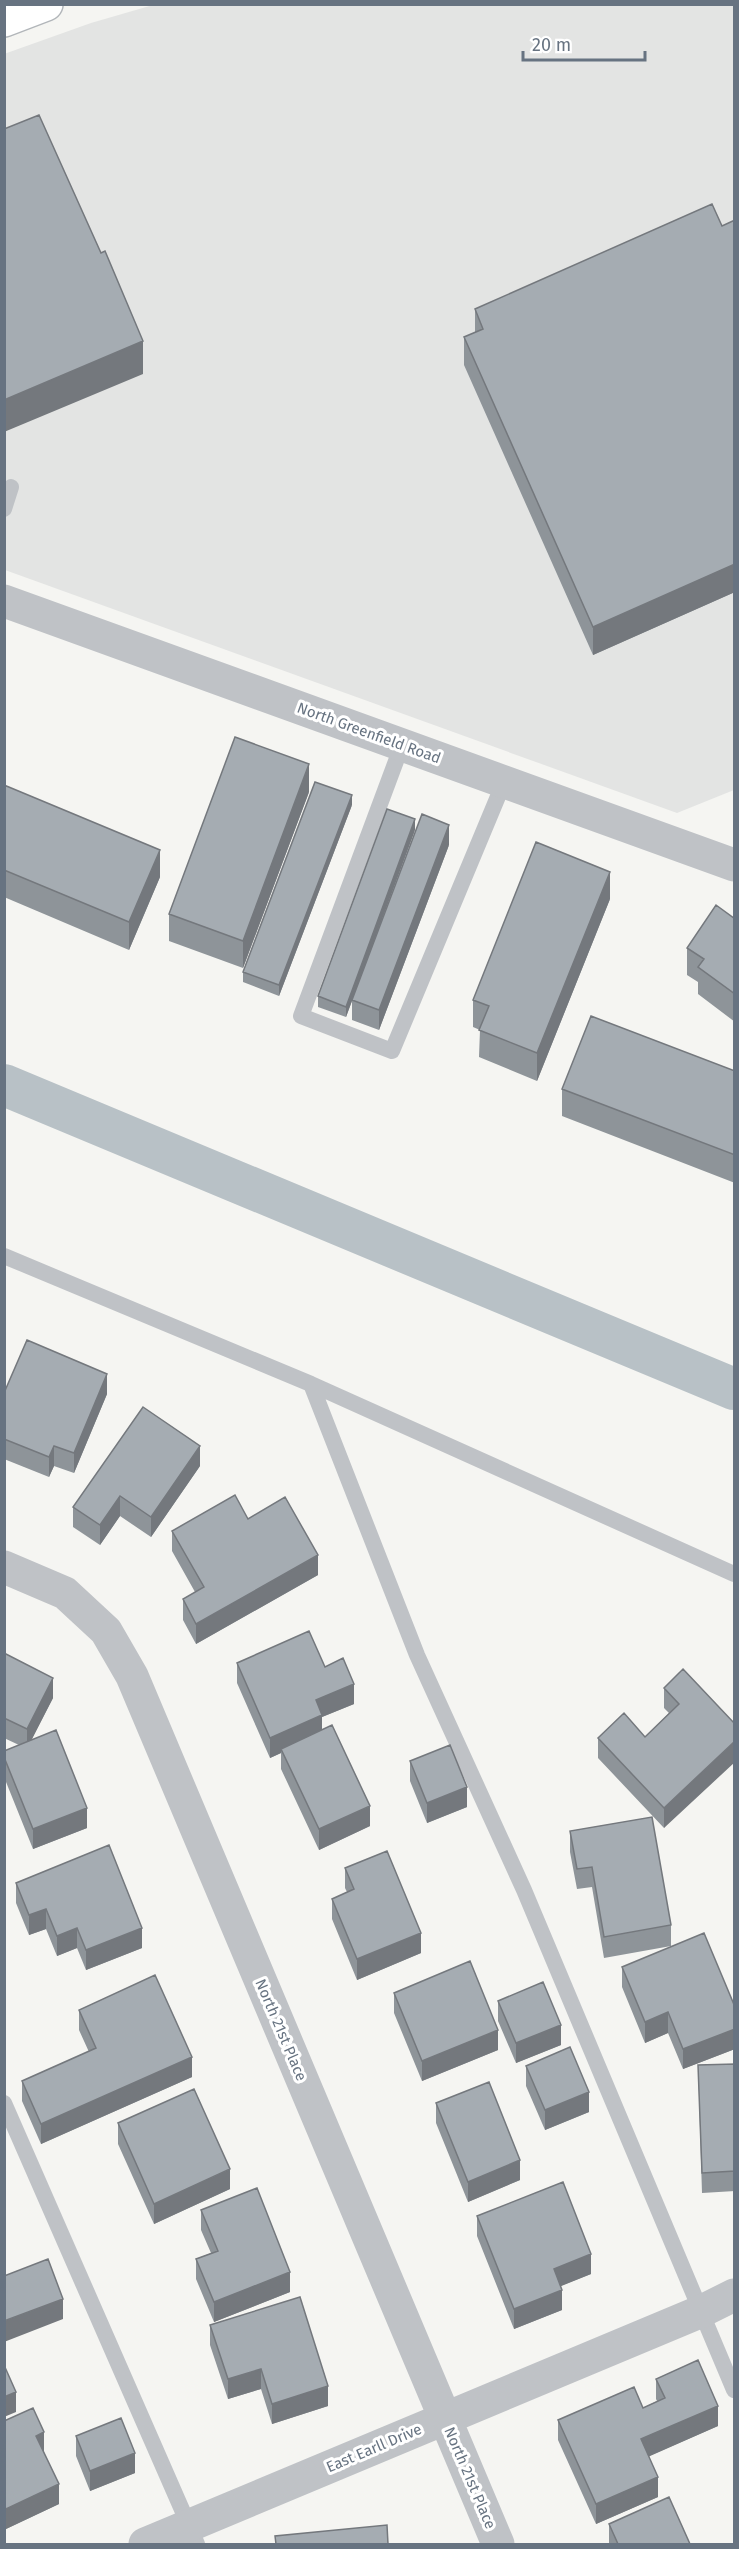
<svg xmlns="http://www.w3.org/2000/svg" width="739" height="2549" font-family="'Fira Sans',sans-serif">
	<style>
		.built { fill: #e3e4e3 }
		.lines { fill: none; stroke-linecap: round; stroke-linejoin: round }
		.canal { stroke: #b8c1c6; stroke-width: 42 }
		.secondary-casing { stroke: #b2b6ba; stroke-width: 36 }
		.service { stroke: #bfc2c6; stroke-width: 16 }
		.minor { stroke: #bfc2c6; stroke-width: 33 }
		.secondary { stroke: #fff; stroke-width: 33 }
		.wall { fill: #8e9499 }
		.shaded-wall { fill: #74787d }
		.building { fill: #a5acb2; stroke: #74787d; stroke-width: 1.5 }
		.labels { text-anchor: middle; stroke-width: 6; stroke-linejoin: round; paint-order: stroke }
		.street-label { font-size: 15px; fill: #677381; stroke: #fff }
	</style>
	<rect width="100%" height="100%" fill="#f5f5f2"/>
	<!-- built -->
	<path class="built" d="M 153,5 L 734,5 L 734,790 L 677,813 L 5,570 L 4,54 L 91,23 Z"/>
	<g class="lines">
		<!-- canal -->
		<path class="canal" d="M 4,1085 L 734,1389"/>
		<!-- secondary casing -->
		<g class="secondary-casing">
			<path id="secondary" d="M 4,20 L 46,4"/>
		</g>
		<!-- service -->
		<path class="service" d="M 4,509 L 11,487
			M 402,745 L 301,1016 L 392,1051 L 504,782
			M 4,1256 L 311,1384 L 734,1574
			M 311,1384 L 417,1655 L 524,1890 L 734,2390
			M 4,2103 L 197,2544"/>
		<!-- minor -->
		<path class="minor" d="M 4,601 L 734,865
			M 4,1567 L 65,1593 L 106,1631 L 132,1676 L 498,2544
			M 145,2544 L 702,2311 L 734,2295"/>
		<!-- secondary -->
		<use href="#secondary" class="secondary"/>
	</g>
	<!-- wall -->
	<path class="wall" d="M 735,220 L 735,592 L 593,655 L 464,365 L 464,337 L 475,333 L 475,309 L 722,226 Z
		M 4,785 L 160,877 L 129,950 L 4,897 Z
		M 309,792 L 243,968 L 169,941 L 169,914 Z
		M 352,805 L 279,996 L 243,982 L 243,972 Z
		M 415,830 L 374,941 L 449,845 L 379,1030 L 352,1020 L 352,1001 L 346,1017 L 318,1007 L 318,996 Z
		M 610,899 L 537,1081 L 479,1057 L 480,1030 L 473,1027 L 473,1000 Z
		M 735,919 L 735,1022 L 698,994 L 698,982 L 687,975 L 687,948 Z
		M 735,1071 L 735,1183 L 562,1116 L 562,1089 Z
		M 4,1393 L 107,1394 L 74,1473 L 54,1466 L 49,1477 L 4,1459 Z
		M 200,1466 L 151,1537 L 120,1516 L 100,1545 L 73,1527 L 73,1507 Z
		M 248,1519 L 318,1575 L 196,1644 L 183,1620 L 183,1599 L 195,1592 L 172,1551 L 172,1531 Z
		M 4,1653 L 53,1698 L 31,1740 L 87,1828 L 33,1849 L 4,1777 L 4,1751 L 19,1745 L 4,1738 Z
		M 237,1663 L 325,1667 L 354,1704 L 322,1717 L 322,1729 L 370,1826 L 319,1850 L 281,1769 L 281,1753 L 270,1758 L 237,1683 Z
		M 664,1688 L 735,1724 L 664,1828 L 598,1758 L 598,1738 L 645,1737 L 669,1713 L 664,1708 Z
		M 410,1761 L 467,1807 L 427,1823 L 410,1781 Z
		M 570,1831 L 671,1925 L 671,1946 L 604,1958 L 592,1887 L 577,1889 L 570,1852 Z
		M 345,1868 L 421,1953 L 357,1980 L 332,1919 L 332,1899 L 347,1892 L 345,1888 Z
		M 16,1883 L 142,1948 L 86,1970 L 77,1948 L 57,1956 L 46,1929 L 29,1935 L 16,1903 Z
		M 622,1967 L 735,2007 L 735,2049 L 683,2069 L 668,2033 L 645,2043 L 622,1987 Z
		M 394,1993 L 498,2050 L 422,2081 L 394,2013 Z
		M 498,2001 L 561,2045 L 516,2063 L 498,2021 Z
		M 79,2010 L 192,2077 L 41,2144 L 22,2101 L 22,2081 L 89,2052 L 79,2030 Z
		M 735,2064 L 735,2191 L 702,2193 L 698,2065 Z
		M 526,2066 L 589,2112 L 545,2130 L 526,2086 Z
		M 436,2103 L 520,2180 L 468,2202 L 436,2123 Z
		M 118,2123 L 230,2189 L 154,2224 L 118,2144 Z
		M 201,2210 L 290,2292 L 214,2322 L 196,2279 L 196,2259 L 211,2253 L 201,2230 Z
		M 477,2216 L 591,2274 L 560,2286 L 562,2310 L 514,2329 L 477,2236 Z
		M 210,2325 L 328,2406 L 272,2424 L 261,2389 L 228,2399 L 210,2345 Z
		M 656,2379 L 718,2426 L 649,2456 L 658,2497 L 596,2524 L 558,2440 L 558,2420 L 643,2408 L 657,2401 L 656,2399 Z
		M 4,2421 L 44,2452 L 59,2504 L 6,2529 L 4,2525 Z
		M 76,2436 L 135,2473 L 90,2491 L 76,2456 Z
		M 609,2524 L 690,2544 L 609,2544 Z"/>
	<!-- shaded-wall -->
	<path class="shaded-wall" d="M 143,341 L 143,374 L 4,432 L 4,400 Z
		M 735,564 L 735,592 L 593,655 L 593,627 Z
		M 309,764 L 309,792 L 243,968 L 243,941 Z
		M 352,795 L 352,805 L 279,996 L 279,985 Z
		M 415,819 L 415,830 L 346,1017 L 346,1007 Z
		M 449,825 L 449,845 L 379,1030 L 379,1010 Z
		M 160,850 L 160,877 L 129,950 L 129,922 Z
		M 610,872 L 610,899 L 537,1081 L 537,1053 Z
		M 107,1374 L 107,1394 L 74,1473 L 74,1453 Z
		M 54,1446 L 54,1466 L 49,1477 L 49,1457 Z
		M 200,1446 L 200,1466 L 151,1537 L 151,1517 Z
		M 120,1496 L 120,1516 L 100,1545 L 100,1525 Z
		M 318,1555 L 318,1575 L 196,1644 L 196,1624 Z
		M 53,1678 L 53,1698 L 27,1749 L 27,1729 Z
		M 354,1684 L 354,1704 L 322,1717 L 322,1735 L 281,1749 L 281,1753 L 270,1758 L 270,1738 L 316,1700 Z
		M 735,1741 L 735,1762 L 664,1828 L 664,1808 Z
		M 467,1787 L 467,1807 L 427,1823 L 427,1803 Z
		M 370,1806 L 370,1826 L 319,1850 L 319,1829 Z
		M 87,1808 L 87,1828 L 33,1849 L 33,1829 Z
		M 46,1909 L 46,1929 L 29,1935 L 29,1915 Z
		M 77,1928 L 77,1948 L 57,1956 L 57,1936 Z
		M 142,1928 L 142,1948 L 86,1970 L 86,1950 Z
		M 421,1933 L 421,1953 L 357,1980 L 357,1959 Z
		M 668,2012 L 668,2033 L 645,2043 L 645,2022 Z
		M 561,2025 L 561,2045 L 516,2063 L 516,2043 Z
		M 735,2029 L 735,2049 L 683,2069 L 683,2049 Z
		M 498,2030 L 498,2050 L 422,2081 L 422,2061 Z
		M 192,2057 L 192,2077 L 41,2144 L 41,2124 Z
		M 589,2092 L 589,2112 L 545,2130 L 545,2110 Z
		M 520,2160 L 520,2180 L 468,2202 L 468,2182 Z
		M 230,2169 L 230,2189 L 154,2224 L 154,2204 Z
		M 591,2254 L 591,2274 L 554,2289 L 554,2269 Z
		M 290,2272 L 290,2292 L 214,2322 L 214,2302 Z
		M 562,2290 L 562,2310 L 514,2329 L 514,2309 Z
		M 63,2299 L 63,2319 L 4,2342 L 4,2321 Z
		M 261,2369 L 261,2389 L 228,2399 L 228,2379 Z
		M 328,2386 L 328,2406 L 272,2424 L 272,2404 Z
		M 16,2392 L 16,2412 L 4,2417 L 4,2397 Z
		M 718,2406 L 718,2426 L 641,2460 L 641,2439 Z
		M 44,2432 L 44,2452 L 36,2456 L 36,2436 Z
		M 135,2453 L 135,2473 L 90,2491 L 90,2471 Z
		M 658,2477 L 658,2497 L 596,2524 L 596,2504 Z
		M 59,2484 L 59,2504 L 6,2529 L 6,2509 Z"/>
	<!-- building -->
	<path class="building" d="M 39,115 L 101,253 L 105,251 L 143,341 L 4,400 L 4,129 Z
		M 712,204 L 722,226 L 735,220 L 735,564 L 593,627 L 464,337 L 483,329 L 475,309 Z
		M 235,737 L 309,764 L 243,941 L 169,914 Z
		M 315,782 L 352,795 L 279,985 L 243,972 Z
		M 4,785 L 160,850 L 129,922 L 4,870 Z
		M 387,809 L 415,819 L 346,1007 L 318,996 Z
		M 422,814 L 449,825 L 379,1010 L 352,1000 Z
		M 536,842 L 610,872 L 537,1053 L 479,1030 L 489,1006 L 473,1000 Z
		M 716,905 L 735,919 L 735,994 L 698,967 L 704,959 L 687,948 Z
		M 591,1016 L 735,1071 L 735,1155 L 562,1089 Z
		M 27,1340 L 107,1374 L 74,1453 L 54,1446 L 49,1457 L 4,1439 L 4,1393 Z
		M 143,1407 L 200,1446 L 151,1517 L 120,1496 L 100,1525 L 73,1507 Z
		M 235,1495 L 248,1519 L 285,1497 L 318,1555 L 196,1624 L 183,1599 L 204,1587 L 172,1531 Z
		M 309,1631 L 325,1667 L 343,1658 L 354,1684 L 316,1700 L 322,1715 L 270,1738 L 237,1663 Z
		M 4,1653 L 53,1678 L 27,1729 L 4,1718 Z
		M 683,1669 L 735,1724 L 735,1741 L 664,1808 L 598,1738 L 624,1713 L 645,1737 L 679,1704 L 664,1688 Z
		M 332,1725 L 370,1806 L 319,1829 L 281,1749 Z
		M 56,1730 L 87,1808 L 33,1829 L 4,1757 L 4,1751 Z
		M 450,1745 L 467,1787 L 427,1803 L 410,1761 Z
		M 652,1817 L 671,1925 L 604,1937 L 592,1867 L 577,1869 L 570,1831 Z
		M 109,1845 L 142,1928 L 86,1950 L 77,1928 L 57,1936 L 46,1909 L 29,1915 L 16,1883 Z
		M 387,1851 L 421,1933 L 357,1959 L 332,1899 L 354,1889 L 345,1868 Z
		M 704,1933 L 735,2007 L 735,2029 L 683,2049 L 668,2012 L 645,2022 L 622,1967 Z
		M 470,1961 L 498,2030 L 422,2061 L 394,1993 Z
		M 155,1975 L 192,2057 L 41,2124 L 22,2081 L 96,2048 L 79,2010 Z
		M 543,1982 L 561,2025 L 516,2043 L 498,2001 Z
		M 570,2047 L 589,2092 L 545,2110 L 526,2066 Z
		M 735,2064 L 735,2171 L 702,2173 L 698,2065 Z
		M 489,2082 L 520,2160 L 468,2182 L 436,2103 Z
		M 194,2089 L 230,2169 L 154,2204 L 118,2123 Z
		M 563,2182 L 591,2254 L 554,2269 L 562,2290 L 514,2309 L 477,2216 Z
		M 257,2188 L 290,2272 L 214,2302 L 196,2259 L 218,2251 L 201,2210 Z
		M 48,2259 L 63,2299 L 4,2321 L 4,2276 Z
		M 300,2297 L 328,2386 L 272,2404 L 261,2369 L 228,2379 L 210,2325 Z
		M 698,2360 L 718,2406 L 641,2439 L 658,2477 L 596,2504 L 558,2420 L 634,2387 L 643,2408 L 665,2398 L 656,2379 Z
		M 4,2365 L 16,2392 L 4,2397 Z
		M 33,2408 L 44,2432 L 36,2436 L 59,2484 L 6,2509 L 4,2505 L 4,2421 Z
		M 121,2418 L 135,2453 L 90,2471 L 76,2436 Z
		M 669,2497 L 690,2544 L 618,2544 L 609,2524 Z
		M 387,2525 L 388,2544 L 276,2544 L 275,2536 Z"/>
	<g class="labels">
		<!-- street labels -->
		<g class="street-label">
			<text transform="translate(369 733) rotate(20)" y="5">North Greenfield Road</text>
			<text transform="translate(281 2030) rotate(67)" y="5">North 21st Place</text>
			<text transform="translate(374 2448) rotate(-23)" y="5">East Earll Drive</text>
			<text transform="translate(470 2478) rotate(67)" y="5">North 21st Place</text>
		</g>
	</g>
	<!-- border -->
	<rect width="739" height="2549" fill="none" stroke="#677381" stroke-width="12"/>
	<!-- scale -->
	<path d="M523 51v9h122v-9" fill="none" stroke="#677381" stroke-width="3"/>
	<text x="532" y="51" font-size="18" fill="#677381" stroke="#ffffff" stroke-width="4.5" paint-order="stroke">20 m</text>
</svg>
